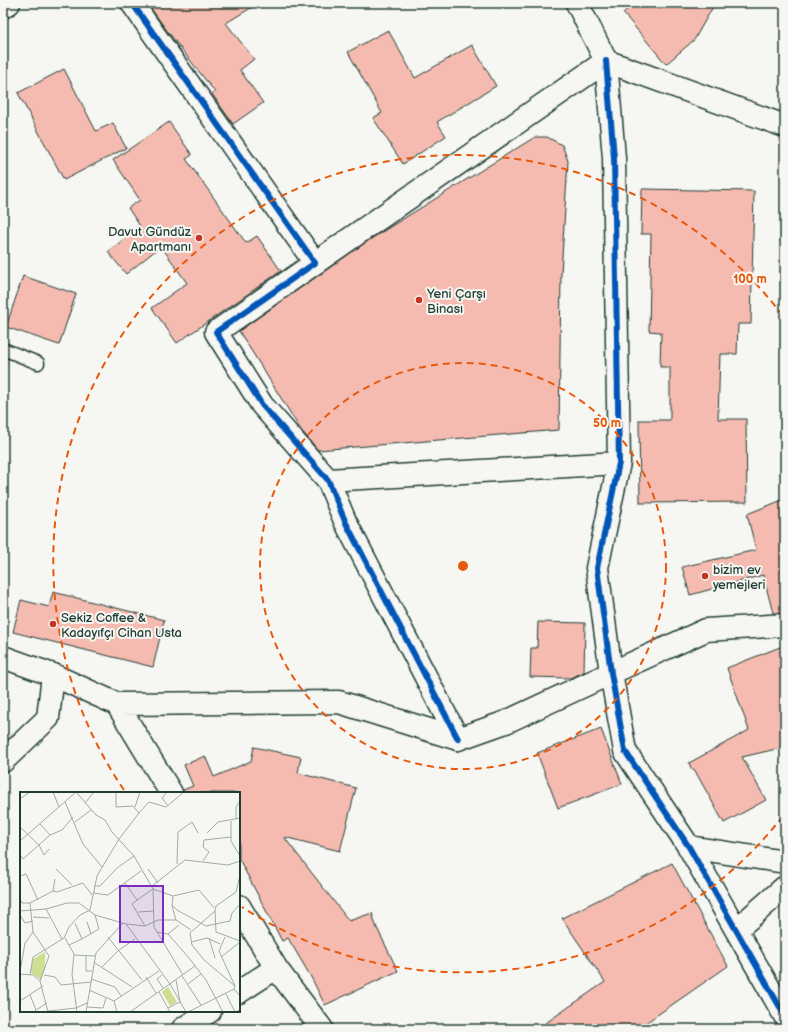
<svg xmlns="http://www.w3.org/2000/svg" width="788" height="1032" font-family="'Balsamiq Sans',sans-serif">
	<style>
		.building { fill: #f6bbb0; stroke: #1f3d34 }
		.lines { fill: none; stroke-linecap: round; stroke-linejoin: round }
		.lane-casing { stroke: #1f3d34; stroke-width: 15 }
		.street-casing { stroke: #1f3d34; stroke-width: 25 }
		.secondary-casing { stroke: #1f3d34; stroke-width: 25 }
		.lane { stroke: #f6f6f2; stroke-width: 12 }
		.street { stroke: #f6f6f2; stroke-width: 22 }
		.secondary { stroke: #f6f6f2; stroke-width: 22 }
		.cycleway-casing { stroke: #f6f6f2; stroke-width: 8 }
		.cycleway { stroke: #0057b8; stroke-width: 6 }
		.ring { fill: none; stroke: #e8590c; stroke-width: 2; stroke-dasharray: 7 5 }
		.poi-dot { fill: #c8321e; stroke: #f6f6f2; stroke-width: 1.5 }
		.labels { text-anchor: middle; stroke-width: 4; stroke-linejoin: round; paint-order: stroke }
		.poi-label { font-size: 13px; fill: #1f3d34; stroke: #f6f6f2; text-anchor: start }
		.inset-road { fill: none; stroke: #a0aca6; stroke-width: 1 }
		.view { fill: #7b2cbf; fill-opacity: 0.15; stroke: #7b2cbf; stroke-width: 2 }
		.inset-edge { fill: none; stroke: #1f3d34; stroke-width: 2 }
		.centre { fill: #e8590c; stroke: #f6f6f2; stroke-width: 2 }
		.ring-label { font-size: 12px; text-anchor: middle; font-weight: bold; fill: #e8590c; stroke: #f6f6f2; stroke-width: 4; stroke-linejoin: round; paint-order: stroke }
	</style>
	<rect width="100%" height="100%" fill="#f6f6f2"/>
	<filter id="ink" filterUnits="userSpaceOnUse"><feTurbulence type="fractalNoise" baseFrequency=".025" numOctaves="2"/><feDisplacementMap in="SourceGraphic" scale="8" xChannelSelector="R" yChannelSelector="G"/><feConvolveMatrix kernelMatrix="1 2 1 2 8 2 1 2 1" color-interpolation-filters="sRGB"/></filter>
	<g filter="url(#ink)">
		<!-- building -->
		<path class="building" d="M 147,3 L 259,3 L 226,23 L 254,59 L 240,70 L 263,103 L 233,124 L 212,94 L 215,92 L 168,32 Z
			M 635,3 L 715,3 L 694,40 L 666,64 L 623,13 Z
			M 388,30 L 415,78 L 472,45 L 496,86 L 437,122 L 446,136 L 403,164 L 373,118 L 382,113 L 348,52 Z
			M 64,69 L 96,131 L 113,123 L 126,148 L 64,180 L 18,93 Z
			M 169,122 L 192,155 L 186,159 L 246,243 L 257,236 L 281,271 L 177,343 L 152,308 L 187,283 L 161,246 L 126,274 L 108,252 L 140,226 L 128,208 L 140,200 L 113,160 Z
			M 535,137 L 547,137 L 562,145 L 568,161 L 561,273 L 559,430 L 318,450 L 301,430 L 239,331 L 369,240 Z
			M 642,189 L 754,191 L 751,324 L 738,324 L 737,354 L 720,354 L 718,419 L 746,419 L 747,502 L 640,503 L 639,420 L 670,420 L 670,367 L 660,367 L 661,332 L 649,331 L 651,234 L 641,234 Z
			M 23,276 L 76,294 L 59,345 L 6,327 Z
			M 785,499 L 785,613 L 773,613 L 763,575 L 690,595 L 682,567 L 756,550 L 747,514 Z
			M 53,592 L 164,620 L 153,667 L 13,632 L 21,600 L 49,607 Z
			M 538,622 L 585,623 L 584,672 L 570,678 L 530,677 L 531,648 L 537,648 Z
			M 785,645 L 785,747 L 742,757 L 766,800 L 724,823 L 694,769 L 692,770 L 689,763 L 749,730 L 727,668 Z
			M 601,729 L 622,784 L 558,808 L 537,753 Z
			M 254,747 L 301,757 L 298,773 L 356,788 L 340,851 L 284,837 L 349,921 L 372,913 L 376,926 L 398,971 L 325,1005 L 311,977 L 288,938 L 282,941 L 239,859 L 239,793 L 183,793 L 183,790 L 193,786 L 184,765 L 205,756 L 214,777 L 251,761 Z
			M 672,863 L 728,966 L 637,1029 L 537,1029 L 605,982 L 562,918 Z"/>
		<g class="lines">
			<!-- lane casing -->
			<g class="lane-casing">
				<path id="lane" d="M 3,349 L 38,363"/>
			</g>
			<!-- street casing -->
			<g class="street-casing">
				<path id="street" d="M 132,3 L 315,263 L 216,332 L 262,405 L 328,480 L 345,521 L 458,739
					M 577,3 L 606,61 L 785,126
					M 3,7 L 9,3
					M 606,61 L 614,158 L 619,463 L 597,568 L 611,673 L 625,751 L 689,847 L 785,1016
					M 315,263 L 606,61
					M 328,480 L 619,463
					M 3,761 L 48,718 L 53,675
					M 689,847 L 785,862
					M 736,930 L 785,887
					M 239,992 L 276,968
					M 183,1029 L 210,1011"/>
			</g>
			<!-- secondary casing -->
			<g class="secondary-casing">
				<path id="secondary" d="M 3,657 L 53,675 L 117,704 L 339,702 L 458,739 L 506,722 L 611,673 L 706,630 L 785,625
					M 117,704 L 171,793
					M 239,906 L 276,968 L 322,1029"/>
			</g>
			<!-- lane -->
			<use href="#lane" class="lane"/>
			<!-- street -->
			<use href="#street" class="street"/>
			<!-- secondary -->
			<use href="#secondary" class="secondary"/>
			<!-- cycleway casing -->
			<g class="cycleway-casing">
				<path id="cycleway" d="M 132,3 L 315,263 L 216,332 L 262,405 L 328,480 L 345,521 L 458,739
					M 606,61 L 614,158 L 619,463 L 597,568 L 611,673 L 625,751 L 689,847 L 785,1016"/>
			</g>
			<!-- cycleway -->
			<use href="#cycleway" class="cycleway"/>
		</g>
	</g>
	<!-- distance rings -->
	<g class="ring">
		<circle cx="463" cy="566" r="203"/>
		<path d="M783 816A406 406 0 0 1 242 907M124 790A406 406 0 0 1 783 316"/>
	</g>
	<!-- markers -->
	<g class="poi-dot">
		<circle cx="199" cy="238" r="4"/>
		<circle cx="419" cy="300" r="4"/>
		<circle cx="705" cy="576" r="4"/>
		<circle cx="53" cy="624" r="4"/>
	</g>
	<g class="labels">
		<!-- poi labels -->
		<g class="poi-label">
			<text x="191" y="236" text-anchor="end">Davut Gündüz<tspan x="191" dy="15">Apartmanı</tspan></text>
			<text x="427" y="298">Yeni Çarşı<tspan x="427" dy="15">Binası</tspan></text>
			<text x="713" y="574">bizim ev<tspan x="713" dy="15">yemejleri</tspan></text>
			<text x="61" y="622">Sekiz Coffee &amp;<tspan x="61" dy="15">Kadayıfçı Cihan Usta</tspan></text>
		</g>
	</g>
	<!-- overview -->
	<g transform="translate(20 792)">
		<rect width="220" height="220" fill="#f6f6f2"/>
		<path d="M 25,160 L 25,177 L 21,188 L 10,180 L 13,167 ZM 148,195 L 157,210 L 150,214 L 142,200 Z" fill="#cfde91"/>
		<path class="inset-road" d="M 33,0 L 39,15M 56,0 L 76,23 L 85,28 L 92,40 L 114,64 L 133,97 L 153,104 L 179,98 L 194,116M 147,0 L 142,6 L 148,14M 0,7 L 10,0M 45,10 L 63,52 L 82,75M 65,11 L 74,0M 115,15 L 120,0M 119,21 L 129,10 L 146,15 L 164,0M 216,26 L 216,15 L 220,9M 211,29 L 211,49 L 220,64M 55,30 L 71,18M 20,32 L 30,43M 0,35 L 19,53 L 24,63 L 29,57M 187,41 L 198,30 L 220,26M 0,49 L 56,0M 0,63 L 3,67 L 30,43 L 42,38 L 53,25M 183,69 L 189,60 L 183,55 L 184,48 L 211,45M 157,72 L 158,40 L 172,30 L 178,41M 36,77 L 52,93M 128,77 L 138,91M 220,83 L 216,100 L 196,114 L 195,119 L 170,141 L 172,153 L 184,168 L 215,194 L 214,197 L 220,204M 0,84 L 6,82 L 18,108M 105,91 L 117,108 L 112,112 L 125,134M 74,94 L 80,94 L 97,76 L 114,64M 132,94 L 165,68 L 208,73 L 220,69M 133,97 L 134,135 L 163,183M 33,99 L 35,87M 73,101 L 88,103 L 121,79M 153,104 L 152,113 L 157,118 L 186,134 L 210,129 L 212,121 L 220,112M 0,107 L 2,111 L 10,111 L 33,99 L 37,100 L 63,91 L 72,103M 117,108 L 133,97M 152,114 L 156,128M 26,117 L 42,147M 0,119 L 26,117 L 47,111 L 59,111 L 75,123 L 106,132 L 125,134 L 138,128 L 156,128 L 171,138M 195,119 L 196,140 L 220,149M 118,120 L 134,119M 0,123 L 5,131 L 13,129M 13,125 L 29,126M 67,130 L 71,142M 55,131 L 62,147 L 79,137 L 75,123M 106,132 L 150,192 L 166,220M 13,140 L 29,164 L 20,189M 137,140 L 148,142 L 169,166 L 186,188 L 203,220M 148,142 L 159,133M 88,145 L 122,188M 205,145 L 199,159 L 215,194M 45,146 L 54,162 L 52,182 L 57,220M 189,146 L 195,166M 171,150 L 187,146 L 200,152M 49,153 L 62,147M 54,163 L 75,164M 66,164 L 66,179 L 72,179M 201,165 L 220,150M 75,171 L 112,195M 82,175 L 99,158 L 115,147M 0,180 L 5,151 L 13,140 L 10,111M 0,182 L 13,183 L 20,189 L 28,220M 10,183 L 13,165 L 44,146 L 49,135 L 60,123 L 70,118 L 77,84 L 99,47 L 119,21 L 113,14 L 96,15 L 96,0M 24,183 L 35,185 L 41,193 L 71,190M 142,183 L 137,187 L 143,196M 162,184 L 181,213M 126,185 L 136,201M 71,187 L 95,195 L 101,204M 168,192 L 181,182M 69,198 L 94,209 L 97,220M 139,200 L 150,220M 206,202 L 215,220 L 220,218M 10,203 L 16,218 L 14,220M 0,209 L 23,194M 94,209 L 139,179M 67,215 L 83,216 L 86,206M 148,216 L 160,210 L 156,188M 16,218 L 27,211M 28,219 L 56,216 L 67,211M 66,220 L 76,161 L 103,131M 110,220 L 175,174M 168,220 L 214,197"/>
		<path class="view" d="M 100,94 L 143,94 L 143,150 L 100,150 Z"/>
		<rect width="220" height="220" class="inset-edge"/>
	</g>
	<circle cx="463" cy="566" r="6" class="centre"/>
	<g class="ring-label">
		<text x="750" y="283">100 m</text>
		<text x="607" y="427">50 m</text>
	</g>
	<!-- margin -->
	<rect width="788" height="1032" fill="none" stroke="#f6f6f2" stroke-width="16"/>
	<rect x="8" y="8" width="772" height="1016" fill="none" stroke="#1f3d34" stroke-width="1.5" filter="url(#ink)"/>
</svg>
